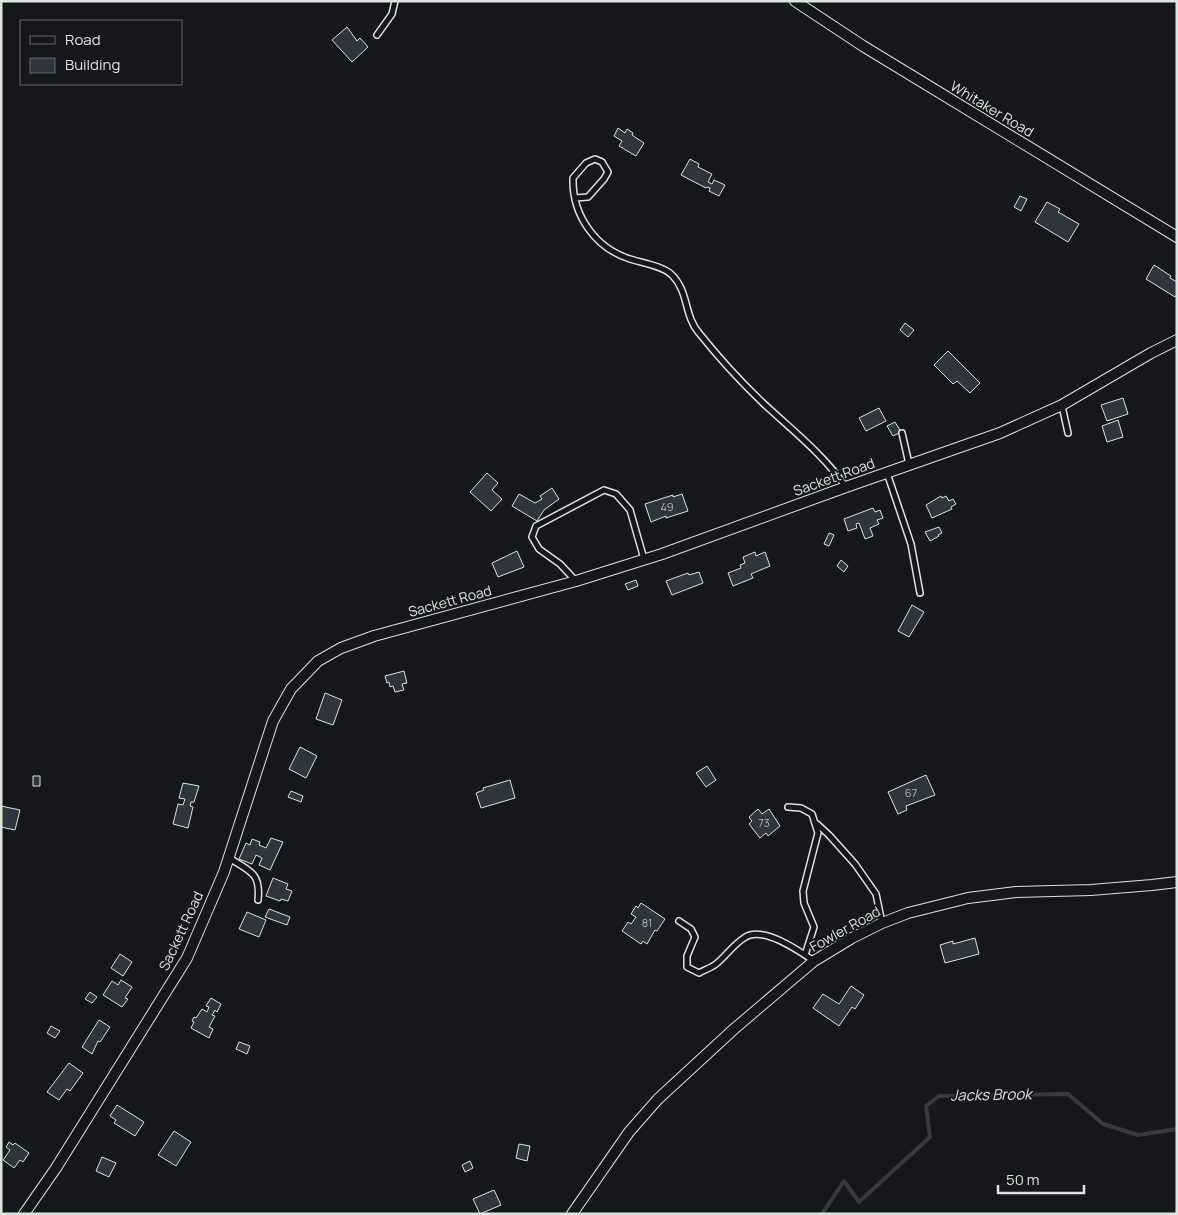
<svg xmlns="http://www.w3.org/2000/svg" width="1178" height="1215" font-family="Manrope,sans-serif">
	<style>
		.lines { fill: none; stroke-linecap: round; stroke-linejoin: round }
		.stream { stroke: #363b3e; stroke-width: 4 }
		.building { fill: #2c363c; stroke: #d8e6dc }
		.service-casing { stroke: #d8e6dc; stroke-width: 8 }
		.minor-casing { stroke: #d8e6dc; stroke-width: 12 }
		.service { stroke: #14181c; stroke-width: 5 }
		.minor { stroke: #14181c; stroke-width: 10 }
		.labels { text-anchor: middle; stroke-width: 4; stroke-linejoin: round; paint-order: stroke }
		.number-label { font-size: 11px; fill: #adbab4 }
		.street-label { font-size: 14px; fill: #d8e6dc; stroke: #14181c }
		.water-label { font-size: 15px; font-style: italic; fill: #d8e6dc; stroke: #14181c }
	</style>
	<rect width="100%" height="100%" fill="#14181c"/>
	<g class="lines">
		<!-- stream -->
		<path class="stream" d="M 822,1214 L 844,1181 L 859,1202 L 930,1137 L 926,1106 L 939,1096 L 1068,1094 L 1103,1124 L 1138,1135 L 1177,1129"/>
	</g>
	<!-- building -->
	<path class="building" d="M 347,27 L 357,41 L 360,38 L 368,47 L 352,62 L 332,40 Z
		M 618,128 L 625,133 L 627,129 L 633,133 L 632,135 L 644,143 L 636,156 L 619,146 L 622,141 L 614,136 Z
		M 690,159 L 699,164 L 698,167 L 712,174 L 708,182 L 712,184 L 714,180 L 725,185 L 719,196 L 709,191 L 710,188 L 707,187 L 706,188 L 681,175 Z
		M 1020,196 L 1027,199 L 1021,211 L 1014,207 Z
		M 1047,202 L 1060,209 L 1058,212 L 1079,224 L 1068,242 L 1035,222 Z
		M 1154,265 L 1171,276 L 1170,278 L 1177,282 L 1177,294 L 1175,297 L 1146,279 Z
		M 905,323 L 914,330 L 908,337 L 900,330 Z
		M 948,351 L 980,383 L 970,393 L 957,381 L 953,384 L 934,365 Z
		M 1123,398 L 1128,414 L 1107,421 L 1101,405 Z
		M 879,408 L 886,421 L 866,431 L 859,418 Z
		M 1118,420 L 1123,437 L 1107,442 L 1102,426 Z
		M 895,422 L 901,432 L 893,436 L 887,426 Z
		M 487,473 L 498,483 L 492,490 L 502,499 L 491,511 L 470,492 Z
		M 552,488 L 559,499 L 544,510 L 537,521 L 512,506 L 519,494 L 535,503 L 542,499 L 540,496 Z
		M 682,494 L 688,511 L 666,518 L 666,516 L 651,522 L 645,504 L 673,495 L 673,497 Z
		M 941,496 L 942,498 L 946,496 L 949,501 L 953,499 L 956,504 L 951,507 L 952,509 L 932,518 L 926,505 Z
		M 873,508 L 875,512 L 880,510 L 883,518 L 877,520 L 879,524 L 870,528 L 873,536 L 865,539 L 859,523 L 856,524 L 857,528 L 848,531 L 844,519 Z
		M 939,527 L 942,533 L 938,535 L 939,536 L 930,541 L 925,532 Z
		M 829,533 L 834,535 L 829,546 L 824,544 Z
		M 517,551 L 524,567 L 498,577 L 492,563 Z
		M 755,552 L 756,556 L 765,552 L 770,566 L 751,574 L 753,578 L 733,586 L 728,573 L 741,568 L 740,565 L 745,563 L 743,557 Z
		M 841,560 L 848,566 L 844,572 L 837,566 Z
		M 699,572 L 703,583 L 672,595 L 666,581 L 688,573 L 689,575 Z
		M 636,580 L 638,586 L 628,590 L 625,584 Z
		M 912,605 L 924,612 L 909,637 L 898,631 Z
		M 404,671 L 407,683 L 402,684 L 404,690 L 395,692 L 393,686 L 390,687 L 389,682 L 387,683 L 385,676 Z
		M 325,693 L 342,700 L 333,725 L 316,719 Z
		M 300,747 L 317,756 L 306,778 L 289,769 Z
		M 707,766 L 716,780 L 706,787 L 696,773 Z
		M 926,775 L 935,795 L 906,806 L 907,810 L 898,814 L 888,792 Z
		M 33,776 L 40,776 L 40,786 L 33,786 Z
		M 510,780 L 515,798 L 481,808 L 476,793 L 484,790 L 483,788 Z
		M 183,783 L 199,786 L 194,802 L 191,802 L 190,806 L 193,807 L 188,828 L 173,824 L 178,804 L 183,805 L 185,799 L 179,798 Z
		M 291,791 L 303,796 L 301,802 L 288,797 Z
		M 1,806 L 20,810 L 15,830 L 1,827 Z
		M 758,809 L 762,814 L 769,809 L 780,826 L 768,836 L 766,833 L 760,838 L 749,824 L 752,821 L 749,817 Z
		M 271,838 L 283,842 L 270,870 L 259,865 L 262,858 L 256,855 L 252,864 L 239,859 L 246,843 L 250,845 L 252,839 L 260,842 L 259,845 L 266,848 Z
		M 273,878 L 288,884 L 286,889 L 292,891 L 288,901 L 281,899 L 280,901 L 266,896 Z
		M 641,903 L 665,919 L 657,931 L 655,930 L 647,944 L 643,941 L 641,944 L 622,931 L 628,922 L 631,924 L 636,917 L 631,914 L 636,906 L 638,908 Z
		M 269,909 L 290,917 L 287,925 L 265,917 Z
		M 247,912 L 266,920 L 259,937 L 239,929 Z
		M 975,938 L 979,954 L 945,963 L 940,945 L 953,941 L 953,944 Z
		M 120,954 L 132,962 L 123,976 L 111,968 Z
		M 121,980 L 132,987 L 125,998 L 128,999 L 122,1007 L 103,995 L 112,981 L 118,985 Z
		M 851,986 L 864,995 L 855,1009 L 852,1007 L 839,1026 L 813,1008 L 823,994 L 839,1004 Z
		M 90,992 L 97,997 L 92,1003 L 85,999 Z
		M 211,998 L 221,1004 L 217,1012 L 215,1010 L 212,1015 L 215,1016 L 209,1027 L 213,1029 L 209,1038 L 191,1028 L 194,1022 L 192,1021 L 194,1017 L 196,1018 L 202,1009 L 207,1012 L 209,1007 L 206,1006 Z
		M 99,1020 L 110,1027 L 100,1042 L 98,1041 L 92,1054 L 82,1047 Z
		M 51,1026 L 60,1031 L 55,1038 L 47,1033 Z
		M 239,1042 L 250,1046 L 247,1054 L 236,1049 Z
		M 69,1063 L 83,1073 L 70,1091 L 67,1089 L 59,1100 L 47,1092 Z
		M 117,1105 L 144,1122 L 135,1136 L 114,1123 L 116,1120 L 110,1116 Z
		M 174,1131 L 191,1142 L 176,1166 L 158,1155 Z
		M 9,1142 L 13,1145 L 15,1143 L 29,1153 L 23,1162 L 20,1160 L 14,1168 L 3,1160 L 10,1150 L 6,1147 Z
		M 519,1144 L 530,1146 L 527,1161 L 516,1158 Z
		M 102,1157 L 116,1163 L 109,1177 L 96,1171 Z
		M 470,1161 L 473,1168 L 465,1172 L 462,1165 Z
		M 494,1190 L 501,1205 L 480,1214 L 473,1199 Z"/>
	<g class="lines">
		<!-- service casing -->
		<g class="service-casing">
			<path id="service" d="M 377,35 L 392,14 L 395,1
				M 575,198 L 588,197 L 604,179 L 608,172 L 602,162 L 595,159 L 586,163 L 573,178 C 572,215 595,248 630,259 C 643,263 663,266 672,275 C 689,292 684,316 699,333 C 719,358 740,381 763,403 C 792,430 823,454 846,487
				M 1062,406 L 1068,433
				M 902,433 L 909,464
				M 887,473 L 911,544 L 920,593
				M 576,581 L 560,564 L 539,549 L 532,537 L 536,526 L 604,490 L 616,494 L 630,510 L 644,559
				M 788,807 L 801,808 L 812,814 L 818,833 L 803,891 L 804,903 L 814,927 L 805,955
				M 817,824 L 829,835 L 855,864 L 876,894 L 882,923
				M 229,858 C 250,871 261,873 258,900
				M 679,921 L 691,929 L 695,937 L 687,956 L 687,967 L 699,973 C 704,970 711,968 716,964 C 726,956 733,945 744,938 C 762,925 798,950 814,961"/>
		</g>
		<!-- minor casing -->
		<g class="minor-casing">
			<path id="minor" d="M 795,1 L 863,46 L 1177,237
				M 24,1214 L 56,1168 L 187,958 L 224,872 L 273,721 L 291,689 L 318,661 L 341,648 L 374,636 L 576,581 L 662,554 L 846,487 L 1000,433 L 1062,405 L 1151,353 L 1177,340
				M 572,1214 L 629,1132 L 658,1099 L 734,1029 L 814,961 L 852,938 L 882,923 L 908,913 L 968,898 L 1016,892 L 1091,890 L 1152,885 L 1177,882"/>
		</g>
		<!-- service -->
		<use href="#service" class="service"/>
		<!-- minor -->
		<use href="#minor" class="minor"/>
	</g>
	<g class="labels">
		<!-- number labels -->
		<g class="number-label">
			<text x="667" y="511">49</text>
			<text x="911" y="797">67</text>
			<text x="764" y="827">73</text>
			<text x="647" y="927">81</text>
		</g>
		<!-- street labels -->
		<g class="street-label">
			<text transform="translate(992 109) rotate(31)" y="5">Whitaker Road</text>
			<text transform="translate(834 477) rotate(-20)" y="5">Sackett Road</text>
			<text transform="translate(450 601) rotate(-15)" y="5">Sackett Road</text>
			<text transform="translate(845 929) rotate(-29)" y="5">Fowler Road</text>
			<text transform="translate(181 931) rotate(-65)" y="5">Sackett Road</text>
		</g>
		<!-- water labels -->
		<g class="water-label">
			<text transform="translate(991 1095) rotate(-1)" y="5">Jacks Brook</text>
		</g>
	</g>
	<!-- border -->
	<rect width="1178" height="1215" fill="none" stroke="#d8e6dc" stroke-width="5"/>
	<!-- legend -->
	<rect x="20" y="20" width="162" height="65" fill="#14181c" stroke="#626a69"/>
	<rect x="30" y="36" width="25" height="8" fill="#14181c" stroke="#626a69"/>
	<text x="65" y="45" font-size="15" fill="#d8e6dc">Road</text>
	<rect x="30" y="58" width="25" height="15" fill="#2c363c" stroke="#626a69"/>
	<text x="65" y="70" font-size="15" fill="#d8e6dc">Building</text>
	<!-- scale -->
	<path d="M998 1185v8h86v-8" fill="none" stroke="#d8e6dc" stroke-width="2.5"/>
	<text x="1006" y="1185" font-size="15" fill="#d8e6dc" stroke="#14181c" stroke-width="4" paint-order="stroke">50 m</text>
</svg>
